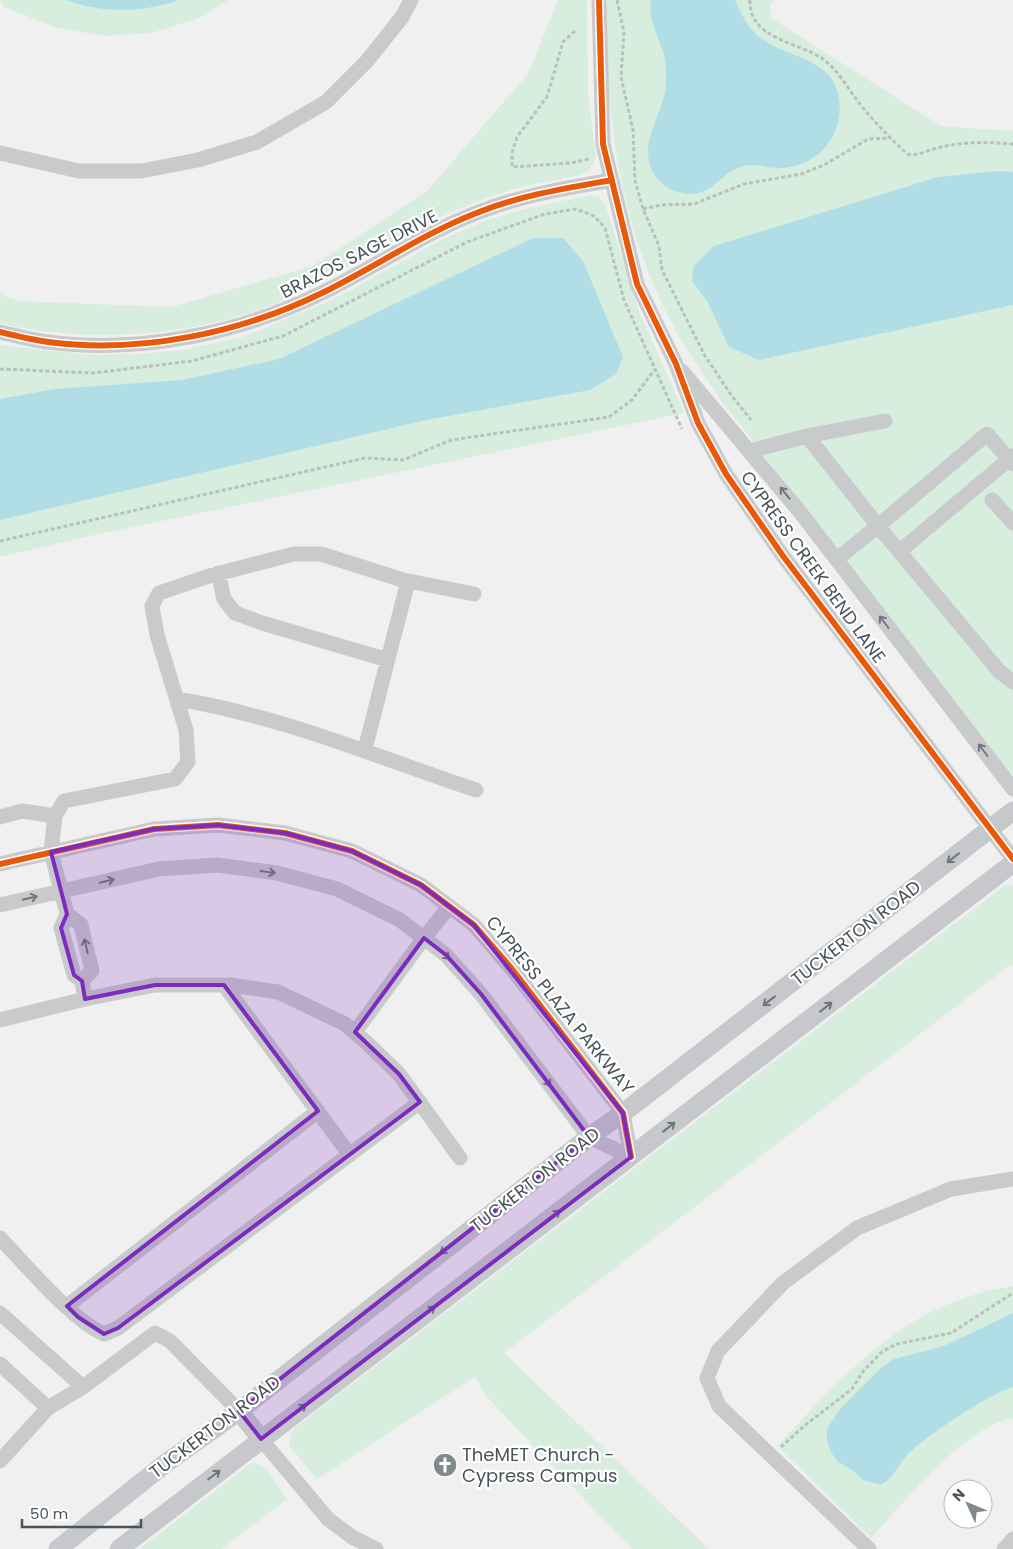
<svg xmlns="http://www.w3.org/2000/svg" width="1013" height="1549" font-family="Poppins,sans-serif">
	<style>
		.green { fill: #d7edde }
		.water { fill: #b0dde6 }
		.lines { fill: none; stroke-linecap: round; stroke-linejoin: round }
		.path { stroke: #b8c1be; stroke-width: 3; stroke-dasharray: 4 2.5; stroke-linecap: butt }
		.minor { stroke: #c8cacb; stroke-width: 15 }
		.major { stroke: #c6c8cb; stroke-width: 19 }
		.cycleway-casing { stroke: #fff; stroke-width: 9 }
		.cycleway { stroke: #e8590c; stroke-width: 6 }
		.oneway { stroke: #6f777c }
		.oneway2 { stroke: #6e767c }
		.marked { fill: #7b2cbf; fill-opacity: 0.2; stroke: #7b2cbf; stroke-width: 4; stroke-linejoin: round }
		.labels { text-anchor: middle; stroke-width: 4.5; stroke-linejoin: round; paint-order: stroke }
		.street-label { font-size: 18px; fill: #49535a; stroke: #fff }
		.poi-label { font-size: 18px; fill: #49535a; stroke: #fff; text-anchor: start }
	</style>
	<rect width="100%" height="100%" fill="#f0f0f0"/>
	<!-- green -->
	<path class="green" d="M 0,0 L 228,0 L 200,18 L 151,33 L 104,36 L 57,28 L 4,7 Z
		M 558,0 L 587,0 L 588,96 L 596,156 C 594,165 590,171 581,175 C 562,179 541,182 522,187 C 487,197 452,211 420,227 C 372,251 328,280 279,302 C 199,336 85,345 0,323 L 0,294 L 18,301 L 172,307 L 313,266 L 427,191 L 528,74 Z
		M 607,0 L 774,0 L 770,3 L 771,18 L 941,126 L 1013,131 L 1013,776 L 723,403 C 702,373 681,343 665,310 C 617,214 605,106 607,0 Z
		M 590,195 L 599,197 L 605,204 L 639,311 L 684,413 L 94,535 L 0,557 L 0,345 L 91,355 L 137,354 L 183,350 L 243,337 L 334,299 L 447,237 L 485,221 L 525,209 Z
		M 1005,885 L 1013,885 L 1013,966 L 1010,965 L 504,1353 L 709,1549 L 632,1549 L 486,1396 L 475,1377 L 317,1479 L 289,1446 L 291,1433 L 297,1426 Z
		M 1013,1286 L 1013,1419 C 970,1421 901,1506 871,1538 L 777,1446 C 849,1371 904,1303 1013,1286 Z
		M 253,1462 L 266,1468 L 287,1499 L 222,1549 L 139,1549 Z"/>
	<!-- water -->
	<path class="water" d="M 66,0 L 179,0 C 142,13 102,13 66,0 Z
		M 651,0 L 735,0 C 741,13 746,25 757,35 C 783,59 833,55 839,99 C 845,136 815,169 778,168 C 766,168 756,163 744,166 C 715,174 710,206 670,189 C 664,186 655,177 652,171 C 638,136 666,115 666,80 C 666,72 666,62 664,54 C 658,36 648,20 651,0 Z
		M 999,171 L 1013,172 L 1013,305 L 759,360 L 729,347 L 707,301 L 692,281 L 694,266 L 714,246 L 938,177 Z
		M 533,238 L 563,238 L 583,261 L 623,357 L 616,374 L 590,390 L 426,420 L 0,520 L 0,399 L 55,389 L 182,380 L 279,359 Z
		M 1013,1313 L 1013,1387 C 987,1395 929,1434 909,1453 C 898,1464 895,1477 881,1485 L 863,1480 L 851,1469 L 838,1462 L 831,1452 L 827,1441 L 827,1429 L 840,1409 L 881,1368 L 894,1359 L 944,1346 Z"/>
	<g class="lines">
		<!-- path -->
		<path class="path" d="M 617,0 L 624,32 L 621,77 L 633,130 L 635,181 L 643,209 L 659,246 L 662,270 L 705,356 L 732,396 L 751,420
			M 750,0 C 748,39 799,42 823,59 C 837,69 847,87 857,100 C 872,120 889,137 907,154 C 916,157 925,151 934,149 C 960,141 986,142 1013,144
			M 575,31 L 563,42 L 547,97 L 517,137 L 512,153 L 512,167 L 571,163 L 589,159
			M 643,209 L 661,205 L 694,204 L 744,184 L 801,174 L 824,165 L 868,139 L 890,138
			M 0,369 L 93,373 L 192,361 L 283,336 L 467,242 L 545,214 L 576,209 L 594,216 L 605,228 L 624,300 L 682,429
			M 0,541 L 365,458 L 403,460 L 451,440 L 609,417 L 632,400 L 655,369
			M 781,1447 L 804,1426 L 852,1389 L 864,1370 L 883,1351 L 897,1344 L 951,1333 L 1013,1293"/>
		<!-- minor -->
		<path class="minor" d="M 599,0 L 603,144 L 637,284 L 676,364 L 698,423 L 726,474 L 783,556 L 1013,859
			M 0,153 L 79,171 L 141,171 L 198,160 L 257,142 L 326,102 L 367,61 L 402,17 L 411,0
			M 0,332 C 16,336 32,340 48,342 C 141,354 241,333 324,292 C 377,266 424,233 479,212 C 522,195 567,188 612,180
			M 682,371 L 800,512 L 1013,789
			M 807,436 L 878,526 L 837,559
			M 750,451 L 807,436 L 885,421
			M 1013,464 L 987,434 L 878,526 L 999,671 L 1013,682
			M 992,500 L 1013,523
			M 900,551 L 1013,456
			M 218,573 L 224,599 L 235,613 L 262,623 L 388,660
			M 177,699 C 281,716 377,757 476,790
			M 365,749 L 408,581
			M 0,817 L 22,811 L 55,816
			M 0,864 L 154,829 L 218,825 L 285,833 L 352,851 L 421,885 L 474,925 L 512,969 L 623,1113 L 631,1157
			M 0,905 L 159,869 L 217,865 L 277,873 L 337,889 L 400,920 L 446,955 L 481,994 L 589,1137 L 631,1157
			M 82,981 L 92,971 L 81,925 L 67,914 L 51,852 L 55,816 L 64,801 L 175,779 L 188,762 L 186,730 L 157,635 L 152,606 L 159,593 L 209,576 L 294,554 L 321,554 L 403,580 L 474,594
			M 224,985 L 350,1155
			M 85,999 L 155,985 L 230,985 L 278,992 L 345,1024 L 366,1042 L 399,1074 L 460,1158
			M 0,1020 L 85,999 L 82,981 L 74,975 L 61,928 L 67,914
			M 355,1032 L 424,938 L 449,907
			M 0,1238 C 25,1264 73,1321 104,1334 L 118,1328 L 420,1102
			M 67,1306 L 318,1111
			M 0,1313 L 83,1387 L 155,1333 L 170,1341 L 239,1411
			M 0,1364 L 48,1408 L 0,1461
			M 48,1408 L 83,1387
			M 261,1439 L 328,1519 L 352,1537 L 376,1549
			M 869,1549 L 719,1406 L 707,1378 L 718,1351 L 783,1283 L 857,1228 L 951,1189 L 1013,1179
			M 1004,1549 L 1013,1539"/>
		<!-- major -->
		<path class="major" d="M 239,1411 L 261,1439
			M 58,1549 L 166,1463 L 239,1411 L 589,1137 L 623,1113 L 1013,811
			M 119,1549 L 1013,863"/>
		<!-- cycleway casing -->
		<g class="cycleway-casing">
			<path id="cycleway" d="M 599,0 L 603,144 L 637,284 L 676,364 L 698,423 L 726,474 L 783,556 L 1013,859
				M 0,332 C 16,336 32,340 48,342 C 141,354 241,333 324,292 C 377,266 424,233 479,212 C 522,195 567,188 612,180
				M 0,864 L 154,829 L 218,825 L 285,833 L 352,851 L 421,885 L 474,925 L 512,969 L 623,1113 L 631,1157"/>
		</g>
		<!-- cycleway -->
		<use href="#cycleway" class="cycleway"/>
	</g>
	<!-- one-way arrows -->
	<defs><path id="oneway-shaft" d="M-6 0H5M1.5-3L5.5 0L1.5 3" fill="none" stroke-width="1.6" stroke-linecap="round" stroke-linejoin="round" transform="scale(1.25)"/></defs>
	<g class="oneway">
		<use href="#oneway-shaft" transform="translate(785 493) rotate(-129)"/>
		<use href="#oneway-shaft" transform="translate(884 622) rotate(-127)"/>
		<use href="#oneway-shaft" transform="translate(983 750) rotate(-127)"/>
		<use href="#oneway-shaft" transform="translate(268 872) rotate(8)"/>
		<use href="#oneway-shaft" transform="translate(107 881) rotate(-13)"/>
		<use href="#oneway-shaft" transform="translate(30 898) rotate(-13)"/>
		<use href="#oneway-shaft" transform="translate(86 946) rotate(-103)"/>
		<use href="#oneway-shaft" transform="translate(444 954) rotate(41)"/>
		<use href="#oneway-shaft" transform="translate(546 1080) rotate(53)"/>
	</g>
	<g class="oneway2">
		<use href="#oneway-shaft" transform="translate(953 858) rotate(142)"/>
		<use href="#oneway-shaft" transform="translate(769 1001) rotate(142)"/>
		<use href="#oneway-shaft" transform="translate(826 1007) rotate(-38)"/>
		<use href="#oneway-shaft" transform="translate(669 1127) rotate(-38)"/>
		<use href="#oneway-shaft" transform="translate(554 1215) rotate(-37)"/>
		<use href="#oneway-shaft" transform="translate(446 1249) rotate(142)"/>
		<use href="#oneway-shaft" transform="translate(429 1311) rotate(-37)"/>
		<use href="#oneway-shaft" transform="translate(300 1409) rotate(-37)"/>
		<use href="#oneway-shaft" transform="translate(214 1475) rotate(-37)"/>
	</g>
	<!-- marked area -->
	<path class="marked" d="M 218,825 L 285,833 L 352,851 L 421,885 L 474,925 L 623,1113 L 631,1157 L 261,1439 L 239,1411 L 589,1137 L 481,994 L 446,955 L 424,938 L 355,1032 L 399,1074 L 420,1102 L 118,1328 L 104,1334 L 78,1317 L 67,1306 L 318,1111 L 224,985 L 155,985 L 85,999 L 82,981 L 74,975 L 61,928 L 67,914 L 51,852 L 154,829 Z"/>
	<!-- icons -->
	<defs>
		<g id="church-disc" transform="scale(1.25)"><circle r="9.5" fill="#838a8e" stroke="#fff"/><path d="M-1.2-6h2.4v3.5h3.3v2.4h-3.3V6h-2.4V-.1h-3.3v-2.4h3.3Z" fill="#fff"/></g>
	</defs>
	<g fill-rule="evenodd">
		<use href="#church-disc" x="445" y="1465"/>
	</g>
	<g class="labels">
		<!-- street labels -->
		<g class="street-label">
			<text transform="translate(359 254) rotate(-27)" y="6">BRAZOS SAGE DRIVE</text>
			<text transform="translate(813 567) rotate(54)" y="6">CYPRESS CREEK BEND LANE</text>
			<text transform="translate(856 933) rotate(-38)" y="6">TUCKERTON ROAD</text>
			<text transform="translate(560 1005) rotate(51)" y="6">CYPRESS PLAZA PARKWAY</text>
			<text transform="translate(535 1180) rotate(-38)" y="6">TUCKERTON ROAD</text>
			<text transform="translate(215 1427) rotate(-37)" y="6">TUCKERTON ROAD</text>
		</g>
		<!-- poi labels -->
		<g class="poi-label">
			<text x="462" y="1461">TheMET Church -<tspan x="462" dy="21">Cypress Campus</tspan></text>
		</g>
	</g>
	<!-- north arrow -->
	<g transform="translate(968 1504) rotate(314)"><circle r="24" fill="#ffffff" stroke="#b6babd"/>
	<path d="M0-4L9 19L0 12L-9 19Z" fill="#838a8e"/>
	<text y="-8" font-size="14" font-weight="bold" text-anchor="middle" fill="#49535a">N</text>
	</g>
	<!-- scale -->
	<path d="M22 1519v8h119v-8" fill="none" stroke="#49535a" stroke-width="2.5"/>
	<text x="30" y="1519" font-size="15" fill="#49535a" stroke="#ffffff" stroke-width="4" paint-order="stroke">50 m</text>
</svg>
